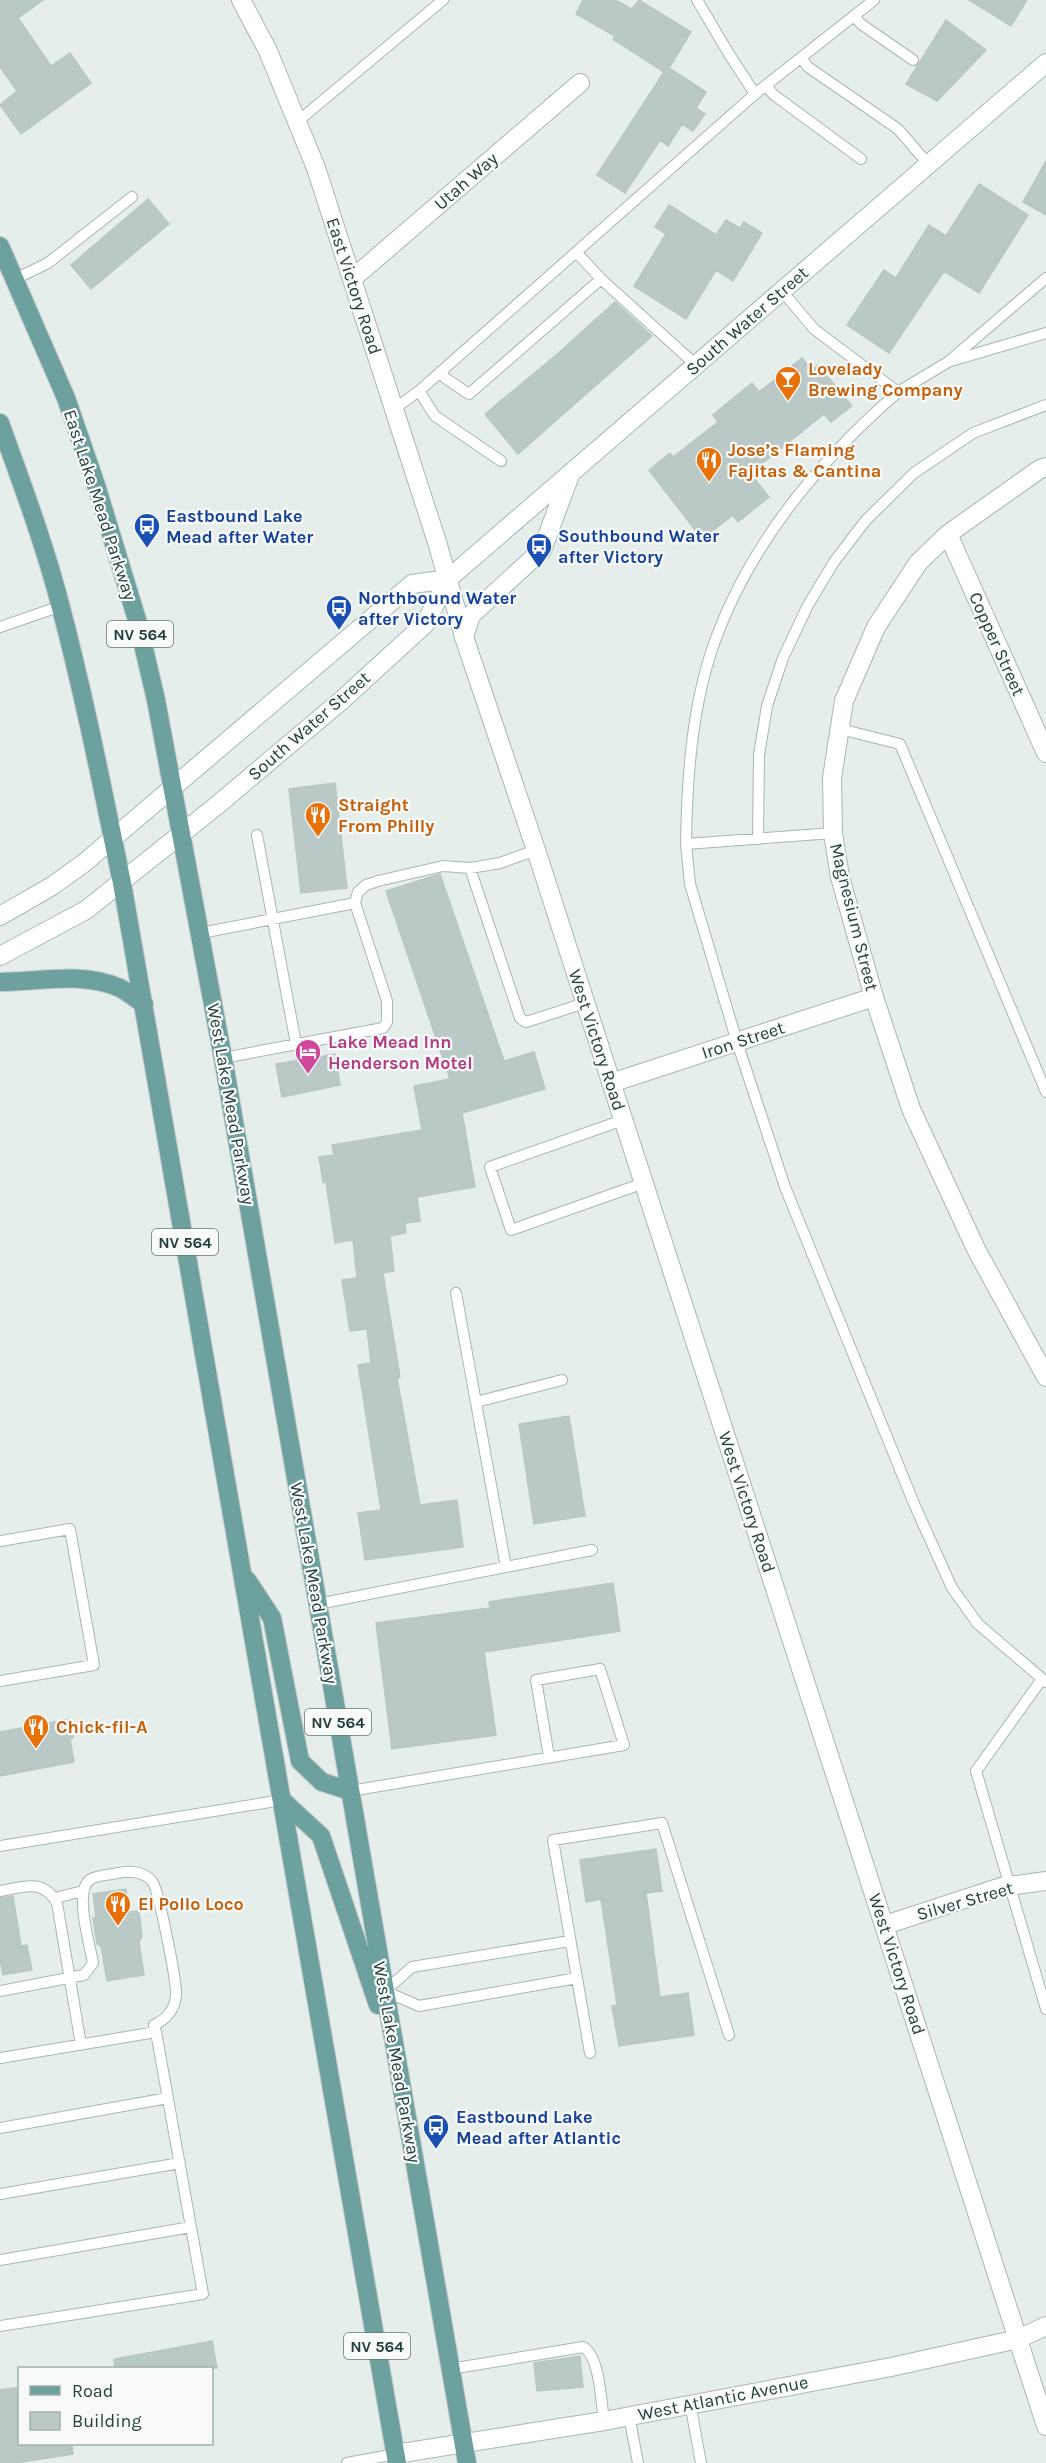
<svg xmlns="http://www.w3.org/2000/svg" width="1046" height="2463" font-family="Karla,sans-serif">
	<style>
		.building { fill: #bbc9c6; stroke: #b8c7c4; stroke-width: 1.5 }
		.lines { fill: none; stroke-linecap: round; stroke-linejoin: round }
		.lane-casing { stroke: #a8b6b4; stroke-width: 12 }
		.street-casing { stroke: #a8b6b4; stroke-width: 20 }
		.secondary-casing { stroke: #a5b9b6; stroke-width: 20 }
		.primary-casing { stroke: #c2c9c9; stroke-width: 20 }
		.lane { stroke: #fff; stroke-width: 10 }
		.street { stroke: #fff; stroke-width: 18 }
		.secondary { stroke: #fff; stroke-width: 18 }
		.primary { stroke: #6da19e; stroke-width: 18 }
		.labels { text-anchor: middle; stroke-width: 4.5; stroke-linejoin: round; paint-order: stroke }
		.shield { fill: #f7faf9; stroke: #647776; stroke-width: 1.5 }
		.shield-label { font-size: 16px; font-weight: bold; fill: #253f3e }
		.street-label { font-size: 18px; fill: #253f3e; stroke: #f7faf9 }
		.food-label { font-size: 18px; font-weight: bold; fill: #c56008; stroke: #f7faf9; text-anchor: start }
		.transit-label { font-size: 18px; font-weight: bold; fill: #164399; stroke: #f7faf9; text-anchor: start }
		.hotel-label { font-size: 18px; font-weight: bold; fill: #b23c85; stroke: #f7faf9; text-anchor: start }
	</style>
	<rect width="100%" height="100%" fill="#e6eeec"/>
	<!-- building -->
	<path class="building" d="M 0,0 L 43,0 L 18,18 L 51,66 L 70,53 L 91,83 L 21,134 L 0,105 L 17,91 L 0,67 Z
		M 583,0 L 615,0 L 632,9 L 639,0 L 691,32 L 669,68 L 706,92 L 696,108 L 705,114 L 693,131 L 682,124 L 668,146 L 660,140 L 625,193 L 597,175 L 664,72 L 613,39 L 615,36 L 576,14 Z
		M 969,0 L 1027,0 L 1011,26 Z
		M 946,20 L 986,50 L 937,101 L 906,84 Z
		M 1046,161 L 1046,215 L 1023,202 Z
		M 979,184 L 1028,215 L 979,293 L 944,271 L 889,353 L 847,325 L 884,270 L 896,278 L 929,225 L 946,236 Z
		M 148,199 L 169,224 L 91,289 L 71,265 Z
		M 669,205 L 716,235 L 726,220 L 740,228 L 744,222 L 762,233 L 733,281 L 716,270 L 686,319 L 634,286 L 666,234 L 655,227 Z
		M 615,302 L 652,336 L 518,454 L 485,414 L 555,356 Z
		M 802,358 L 812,370 L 818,365 L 852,406 L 831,422 L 824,414 L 750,473 L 769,497 L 738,522 L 733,515 L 702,539 L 649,470 L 670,453 L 673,457 L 718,422 L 713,415 L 752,383 L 759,392 Z
		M 335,783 L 347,888 L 301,893 L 289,789 Z
		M 440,874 L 504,1061 L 534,1052 L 545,1089 L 462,1113 L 475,1187 L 417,1197 L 420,1221 L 405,1223 L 406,1233 L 390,1236 L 394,1271 L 383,1273 L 400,1377 L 397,1378 L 420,1505 L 457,1500 L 463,1547 L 365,1560 L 358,1513 L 381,1510 L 358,1365 L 371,1363 L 367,1329 L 350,1331 L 342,1280 L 357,1278 L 353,1240 L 335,1243 L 326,1182 L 323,1182 L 319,1157 L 334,1155 L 332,1145 L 422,1130 L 414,1086 L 450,1079 L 386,891 Z
		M 335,1054 L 340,1085 L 282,1097 L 276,1064 Z
		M 569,1416 L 585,1516 L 534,1524 L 519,1424 Z
		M 613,1583 L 620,1631 L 484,1652 L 496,1735 L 392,1749 L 376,1623 L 490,1608 L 489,1602 Z
		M 70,1719 L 73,1738 L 70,1739 L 74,1762 L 0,1776 L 0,1732 Z
		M 656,1849 L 662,1891 L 646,1893 L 660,1997 L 688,1993 L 694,2035 L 619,2046 L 612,2006 L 617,2005 L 601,1899 L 586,1902 L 580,1860 Z
		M 126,1889 L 129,1912 L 139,1911 L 142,1936 L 139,1942 L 144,1975 L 107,1981 L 101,1946 L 97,1944 L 93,1918 L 96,1917 L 93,1894 Z
		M 13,1896 L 21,1946 L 27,1945 L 32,1970 L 3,1975 L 0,1959 L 0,1898 Z
		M 212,2341 L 217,2368 L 115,2368 L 114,2359 Z
		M 580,2356 L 583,2387 L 537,2391 L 534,2363 Z
		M 20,2387 L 20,2444 L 72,2444 L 73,2454 L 15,2463 L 0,2463 L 0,2390 Z"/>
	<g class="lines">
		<!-- lane casing -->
		<g class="lane-casing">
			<path id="lane" d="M 697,0 L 729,54 L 755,94
				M 854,16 L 861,24 L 913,60
				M 802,59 L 808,67 L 898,129 L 929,165
				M 767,87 L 774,95 L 861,159
				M 297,122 L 443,0
				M 15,279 L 48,263 L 132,197
				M 601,279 L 696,365
				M 782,291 L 814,329 L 898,392 L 948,362 L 1046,278
				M 951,361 L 1046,333
				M 441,371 L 445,378 L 469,394 L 601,279 L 577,253
				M 419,391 L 435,416 L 501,461
				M 394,409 L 419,391 L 755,94 L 874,0
				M 0,627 L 61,606
				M 840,729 L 900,744 L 1046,1092
				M 833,833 L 686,844 C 687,776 692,703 716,638 C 752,541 821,459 898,392
				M 257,835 L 296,1044
				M 758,839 L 759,755 L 767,706 L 783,658 L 808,605 L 834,562 L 866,520 L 914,473 L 973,433 L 1046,405
				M 686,844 L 690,884 L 737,1042 L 785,1187 L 915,1506 L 952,1588 L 978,1624 L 1046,1682
				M 470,868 L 520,1018 L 526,1022 L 585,1003
				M 355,903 L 358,892 L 366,885 L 378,881 L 443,866 L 470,868 L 500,863 L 536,850
				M 201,933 L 355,903 L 387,1001 L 387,1022 L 383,1028 L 223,1058
				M 623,1120 L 490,1167 L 511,1230 L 644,1183
				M 456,1293 L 506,1567
				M 476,1402 L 562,1380
				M 0,1541 L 70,1529 L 94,1665 L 0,1681
				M 318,1604 L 592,1550
				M 1042,1679 L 976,1771 L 1046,2009
				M 350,1791 L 624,1745 L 600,1669 L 536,1680 L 549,1757
				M 0,1846 L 282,1800
				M 0,1891 C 23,1887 43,1878 57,1903 L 81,2045
				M 55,1898 L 83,1891
				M 570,1941 L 412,1967 L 385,1991 L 419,2006 L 577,1978
				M 0,1991 L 84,1975 L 93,1963 C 90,1945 73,1889 91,1879 C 98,1875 110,1875 118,1873 C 130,1870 144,1872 152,1881 C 159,1890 176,1979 176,1993 C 176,2008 167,2019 154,2025 L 156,2032
				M 590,2053 L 553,1840 L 662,1823 L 729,2035
				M 0,2058 L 156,2032 L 203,2294 L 0,2326
				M 0,2128 L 168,2098
				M 0,2194 L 180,2163
				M 0,2260 L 191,2227
				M 450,2369 L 583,2347 C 600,2356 601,2402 604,2421
				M 690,2403 L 701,2463
				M 629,2416 L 638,2463
				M 347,2463 L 396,2454"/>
		</g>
		<!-- street casing -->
		<g class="street-casing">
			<path id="street" d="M 241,0 L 268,51 L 316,168 L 437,542 L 464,637 L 536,850 L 1046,2426
				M 352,279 L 580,83
				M 1046,467 L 1040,469 L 948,534 L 918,563 L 876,627 L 844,701 L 832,778 L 833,833 L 840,877 L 874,997 L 911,1109 L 976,1249 L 1046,1377
				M 948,534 L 1046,753
				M 611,1083 L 874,997
				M 885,1925 L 1001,1887 L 1046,1881
				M 396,2454 L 604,2421 L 891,2367 L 1018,2339 L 1046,2326"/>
		</g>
		<!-- secondary casing -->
		<g class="secondary-casing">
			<path id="secondary" d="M 464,637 L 471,615 L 542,550 L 570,475
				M 0,916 L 52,886 L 84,863 L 412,584 L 448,579
				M 0,956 L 86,910 L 215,807 L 342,700 L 425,624 L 448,579 L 1046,63"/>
		</g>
		<!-- primary casing -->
		<g class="primary-casing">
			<path id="primary" d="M 0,246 L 66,398 L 96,485 L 138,623 L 156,700 L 223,1058 L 467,2463
				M 0,423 C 22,484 45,545 61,608 C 85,699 103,791 122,883 L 397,2463
				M 0,982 C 40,982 82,971 120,988 C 128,992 136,999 144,1004
				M 247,1580 L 272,1618 L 300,1761 L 322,1782 L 350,1791
				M 282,1800 L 321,1836 L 378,2005"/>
		</g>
		<!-- lane -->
		<use href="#lane" class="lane"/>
		<!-- street -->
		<use href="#street" class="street"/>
		<!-- secondary -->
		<use href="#secondary" class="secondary"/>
		<!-- primary -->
		<use href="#primary" class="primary"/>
	</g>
	<!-- icons -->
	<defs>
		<g id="bar-pin" transform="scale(1.35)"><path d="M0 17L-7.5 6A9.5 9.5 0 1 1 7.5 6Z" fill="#e8710a" stroke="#f7faf9"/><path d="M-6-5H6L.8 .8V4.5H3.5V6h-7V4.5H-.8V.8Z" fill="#fff"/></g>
		<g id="restaurant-pin" transform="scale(1.35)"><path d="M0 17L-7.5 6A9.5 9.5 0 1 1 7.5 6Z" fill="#e8710a" stroke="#f7faf9"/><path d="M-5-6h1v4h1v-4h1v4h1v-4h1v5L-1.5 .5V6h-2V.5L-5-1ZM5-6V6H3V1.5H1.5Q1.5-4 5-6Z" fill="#fff"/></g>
		<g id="bus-pin" transform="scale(1.35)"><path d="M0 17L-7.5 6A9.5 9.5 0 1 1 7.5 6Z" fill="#1a4fb4" stroke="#f7faf9"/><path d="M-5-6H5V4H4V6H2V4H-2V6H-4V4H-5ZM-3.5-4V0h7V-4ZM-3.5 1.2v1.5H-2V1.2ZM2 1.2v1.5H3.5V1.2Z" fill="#fff"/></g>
		<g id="hotel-pin" transform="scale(1.35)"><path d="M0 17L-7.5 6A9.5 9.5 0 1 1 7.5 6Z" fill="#d1479c" stroke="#f7faf9"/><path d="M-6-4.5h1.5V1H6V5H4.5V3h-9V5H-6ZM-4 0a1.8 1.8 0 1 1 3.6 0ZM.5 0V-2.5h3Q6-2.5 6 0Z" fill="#fff"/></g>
	</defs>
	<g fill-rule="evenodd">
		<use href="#bar-pin" x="788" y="379"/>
		<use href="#restaurant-pin" x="709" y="460"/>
		<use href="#bus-pin" x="147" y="526"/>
		<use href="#bus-pin" x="539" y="546"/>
		<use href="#bus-pin" x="339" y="608"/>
		<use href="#restaurant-pin" x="318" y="815"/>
		<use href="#hotel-pin" x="308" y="1052"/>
		<use href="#restaurant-pin" x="36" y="1727"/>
		<use href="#restaurant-pin" x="118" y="1904"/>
		<use href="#bus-pin" x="436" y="2127"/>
	</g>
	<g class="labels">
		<!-- shield labels -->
		<g class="shield">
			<rect x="107" y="621" width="66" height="26" rx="4.5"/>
			<rect x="152" y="1229" width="66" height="26" rx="4.5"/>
			<rect x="305" y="1709" width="66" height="26" rx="4.5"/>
			<rect x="344" y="2333" width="66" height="26" rx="4.5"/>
		</g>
		<g class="shield-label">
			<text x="140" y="640">NV 564</text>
			<text x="185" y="1248">NV 564</text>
			<text x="338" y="1728">NV 564</text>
			<text x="377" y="2352">NV 564</text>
		</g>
		<!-- street labels -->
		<g class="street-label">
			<text transform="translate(466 181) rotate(-41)" y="6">Utah Way</text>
			<text transform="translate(354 286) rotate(72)" y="6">East Victory Road</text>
			<text transform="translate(747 321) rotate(-41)" y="6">South Water Street</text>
			<text transform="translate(100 505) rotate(72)" y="6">East Lake Mead Parkway</text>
			<text transform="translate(997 644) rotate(66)" y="6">Copper Street</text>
			<text transform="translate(309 726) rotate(-41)" y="6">South Water Street</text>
			<text transform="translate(854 917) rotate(76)" y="6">Magnesium Street</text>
			<text transform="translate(597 1040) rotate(72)" y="6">West Victory Road</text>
			<text transform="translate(743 1040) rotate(-18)" y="6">Iron Street</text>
			<text transform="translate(231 1104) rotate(80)" y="6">West Lake Mead Parkway</text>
			<text transform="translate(747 1502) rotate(72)" y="6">West Victory Road</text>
			<text transform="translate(314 1583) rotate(80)" y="6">West Lake Mead Parkway</text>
			<text transform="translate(965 1901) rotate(-16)" y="6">Silver Street</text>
			<text transform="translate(897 1964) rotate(72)" y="6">West Victory Road</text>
			<text transform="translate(397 2062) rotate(80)" y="6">West Lake Mead Parkway</text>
			<text transform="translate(723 2398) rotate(-11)" y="6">West Atlantic Avenue</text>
		</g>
		<!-- food labels -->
		<g class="food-label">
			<text x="808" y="375">Lovelady<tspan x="808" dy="21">Brewing Company</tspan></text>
			<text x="728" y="456">Jose’s Flaming<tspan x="728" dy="21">Fajitas &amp; Cantina</tspan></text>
			<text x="338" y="811">Straight<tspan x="338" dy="21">From Philly</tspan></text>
			<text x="56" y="1733">Chick-fil-A</text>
			<text x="138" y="1910">El Pollo Loco</text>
		</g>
		<!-- transit labels -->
		<g class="transit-label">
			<text x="166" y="522">Eastbound Lake<tspan x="166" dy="21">Mead after Water</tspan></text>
			<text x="558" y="542">Southbound Water<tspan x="558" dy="21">after Victory</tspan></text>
			<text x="358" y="604">Northbound Water<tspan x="358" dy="21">after Victory</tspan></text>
			<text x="456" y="2123">Eastbound Lake<tspan x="456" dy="21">Mead after Atlantic</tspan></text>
		</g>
		<!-- hotel labels -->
		<g class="hotel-label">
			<text x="328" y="1048">Lake Mead Inn<tspan x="328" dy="21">Henderson Motel</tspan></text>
		</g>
	</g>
	<!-- legend -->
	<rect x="18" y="2367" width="195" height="78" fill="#f7faf9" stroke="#a3afae" stroke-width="1.5"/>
	<rect x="30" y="2386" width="30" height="9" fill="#6da19e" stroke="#a3afae" stroke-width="1.5"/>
	<text x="72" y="2397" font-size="18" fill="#253f3e">Road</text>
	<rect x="30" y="2412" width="30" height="18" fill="#bbc9c6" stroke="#a3afae" stroke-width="1.5"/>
	<text x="72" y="2427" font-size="18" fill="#253f3e">Building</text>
</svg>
